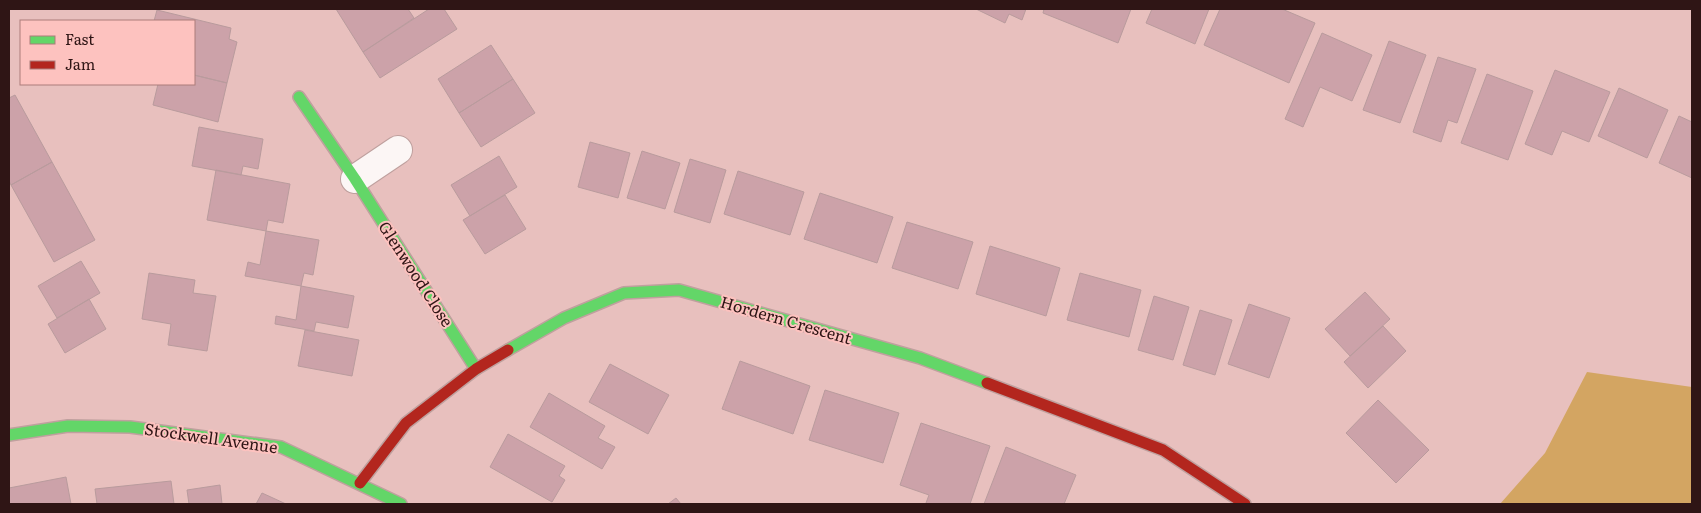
<svg xmlns="http://www.w3.org/2000/svg" width="1701" height="513" font-family="Literata,serif">
	<style>
		.green { fill: #d3a562 }
		.building { fill: #cca2a9; stroke: #b99b9d }
		.lines { fill: none; stroke-linecap: round; stroke-linejoin: round }
		.street-casing { stroke: #bfa09e; stroke-width: 30 }
		.fast-casing { stroke: #bfa09e; stroke-width: 14 }
		.jam-casing { stroke: #bfa09e; stroke-width: 14 }
		.street { stroke: #fcf6f5; stroke-width: 28 }
		.fast { stroke: #63d668; stroke-width: 11 }
		.jam { stroke: #b3261e; stroke-width: 11 }
		.labels { text-anchor: middle; stroke-width: 4; stroke-linejoin: round; paint-order: stroke }
		.street-label { font-size: 16px; fill: #2f1515; stroke: #fdc2bf }
	</style>
	<rect width="100%" height="100%" fill="#e8c0be"/>
	<!-- green -->
	<path class="green" d="M 1587,372 L 1692,387 L 1692,504 L 1500,504 L 1545,453 Z"/>
	<!-- building -->
	<path class="building" d="M 336,9 L 408,9 L 414,18 L 363,52 Z
		M 429,9 L 444,9 L 457,29 L 380,78 L 363,52 Z
		M 976,9 L 1026,9 L 1022,20 L 1009,14 L 1005,23 Z
		M 1044,9 L 1131,9 L 1118,43 L 1043,13 Z
		M 1152,9 L 1209,9 L 1195,44 L 1146,23 Z
		M 1220,9 L 1282,9 L 1315,23 L 1289,83 L 1204,45 Z
		M 157,10 L 231,28 L 229,39 L 237,42 L 227,83 L 194,75 L 194,21 L 154,21 Z
		M 1322,33 L 1372,55 L 1352,101 L 1320,87 L 1303,127 L 1285,119 Z
		M 1389,41 L 1426,55 L 1400,123 L 1363,110 Z
		M 491,45 L 513,79 L 459,113 L 438,79 Z
		M 1438,57 L 1476,69 L 1457,123 L 1448,120 L 1441,142 L 1413,132 Z
		M 1555,70 L 1610,92 L 1589,142 L 1562,131 L 1552,155 L 1525,144 Z
		M 1487,74 L 1533,91 L 1508,160 L 1461,143 Z
		M 194,75 L 227,83 L 218,122 L 153,105 L 158,84 L 194,84 Z
		M 513,79 L 535,113 L 481,147 L 459,113 Z
		M 1619,88 L 1668,110 L 1647,158 L 1598,136 Z
		M 15,95 L 52,162 L 11,185 L 9,181 L 9,98 Z
		M 1679,116 L 1692,122 L 1692,178 L 1659,163 Z
		M 199,127 L 263,139 L 258,169 L 243,166 L 241,175 L 192,166 Z
		M 590,142 L 630,153 L 618,198 L 578,187 Z
		M 642,151 L 680,163 L 665,209 L 627,198 Z
		M 499,156 L 517,187 L 470,216 L 451,185 Z
		M 690,159 L 726,170 L 710,223 L 674,212 Z
		M 52,162 L 95,240 L 54,262 L 11,185 Z
		M 216,170 L 290,184 L 283,223 L 268,220 L 266,231 L 207,220 Z
		M 738,171 L 804,192 L 790,235 L 724,214 Z
		M 820,193 L 893,217 L 877,263 L 804,239 Z
		M 505,195 L 526,229 L 485,254 L 463,220 Z
		M 907,222 L 973,242 L 958,289 L 892,268 Z
		M 266,231 L 319,240 L 313,275 L 304,273 L 301,286 L 245,276 L 248,262 L 260,265 Z
		M 990,246 L 1060,268 L 1046,316 L 976,294 Z
		M 81,261 L 100,293 L 57,318 L 38,286 Z
		M 149,273 L 195,280 L 193,293 L 216,296 L 207,351 L 168,345 L 171,324 L 142,319 Z
		M 1080,273 L 1141,290 L 1129,337 L 1067,320 Z
		M 301,286 L 354,296 L 348,328 L 316,322 L 314,331 L 275,324 L 276,316 L 296,320 Z
		M 1365,292 L 1390,319 L 1350,356 L 1325,329 Z
		M 1154,296 L 1189,307 L 1173,360 L 1138,350 Z
		M 89,299 L 106,329 L 65,353 L 48,324 Z
		M 1249,304 L 1290,318 L 1269,378 L 1228,364 Z
		M 1200,310 L 1232,320 L 1215,375 L 1183,365 Z
		M 1383,326 L 1406,351 L 1368,388 L 1344,362 Z
		M 305,330 L 359,340 L 352,376 L 298,366 Z
		M 740,361 L 810,386 L 793,434 L 722,409 Z
		M 610,364 L 669,395 L 648,434 L 589,402 Z
		M 825,390 L 899,413 L 883,463 L 809,440 Z
		M 549,393 L 605,426 L 598,438 L 615,447 L 602,469 L 530,427 Z
		M 1378,400 L 1429,450 L 1396,483 L 1346,433 Z
		M 921,423 L 990,446 L 970,504 L 929,504 L 926,503 L 929,495 L 900,485 Z
		M 508,434 L 565,466 L 559,476 L 565,480 L 552,502 L 490,467 Z
		M 1006,447 L 1076,475 L 1064,504 L 984,504 Z
		M 66,477 L 71,504 L 9,504 L 9,488 Z
		M 171,481 L 174,504 L 97,504 L 95,489 Z
		M 220,485 L 222,504 L 189,504 L 187,490 Z
		M 262,493 L 273,498 L 286,504 L 256,504 Z
		M 676,498 L 681,504 L 668,504 Z"/>
	<g class="lines">
		<!-- street casing -->
		<g class="street-casing">
			<path id="street" d="M 355,179 L 398,150"/>
		</g>
		<!-- fast casing -->
		<g class="fast-casing">
			<path id="fast" d="M 299,97 L 355,179 L 476,369
				M 508,350 L 564,318 L 624,293 L 679,290 L 920,358 L 987,383
				M 9,435 L 68,426 L 130,427 L 281,447 L 401,504"/>
		</g>
		<!-- jam casing -->
		<g class="jam-casing">
			<path id="jam" d="M 987,383 L 1163,450 L 1245,504
				M 360,483 L 406,423 L 476,369 L 508,350"/>
		</g>
		<!-- street -->
		<use href="#street" class="street"/>
		<!-- fast -->
		<use href="#fast" class="fast"/>
		<!-- jam -->
		<use href="#jam" class="jam"/>
	</g>
	<g class="labels">
		<!-- street labels -->
		<g class="street-label">
			<text transform="translate(416 274) rotate(57)" y="6">Glenwood Close</text>
			<text transform="translate(786 320) rotate(16)" y="6">Hordern Crescent</text>
			<text transform="translate(211 438) rotate(8)" y="6">Stockwell Avenue</text>
		</g>
	</g>
	<!-- border -->
	<rect width="1701" height="513" fill="none" stroke="#2f1515" stroke-width="20"/>
	<!-- legend -->
	<rect x="20" y="20" width="175" height="65" fill="#fdc2bf" stroke="#ab7d7b"/>
	<rect x="30" y="36" width="25" height="8" fill="#63d668" stroke="#ab7d7b"/>
	<text x="65" y="45" font-size="15" fill="#2f1515">Fast</text>
	<rect x="30" y="61" width="25" height="8" fill="#b3261e" stroke="#ab7d7b"/>
	<text x="65" y="70" font-size="15" fill="#2f1515">Jam</text>
</svg>
